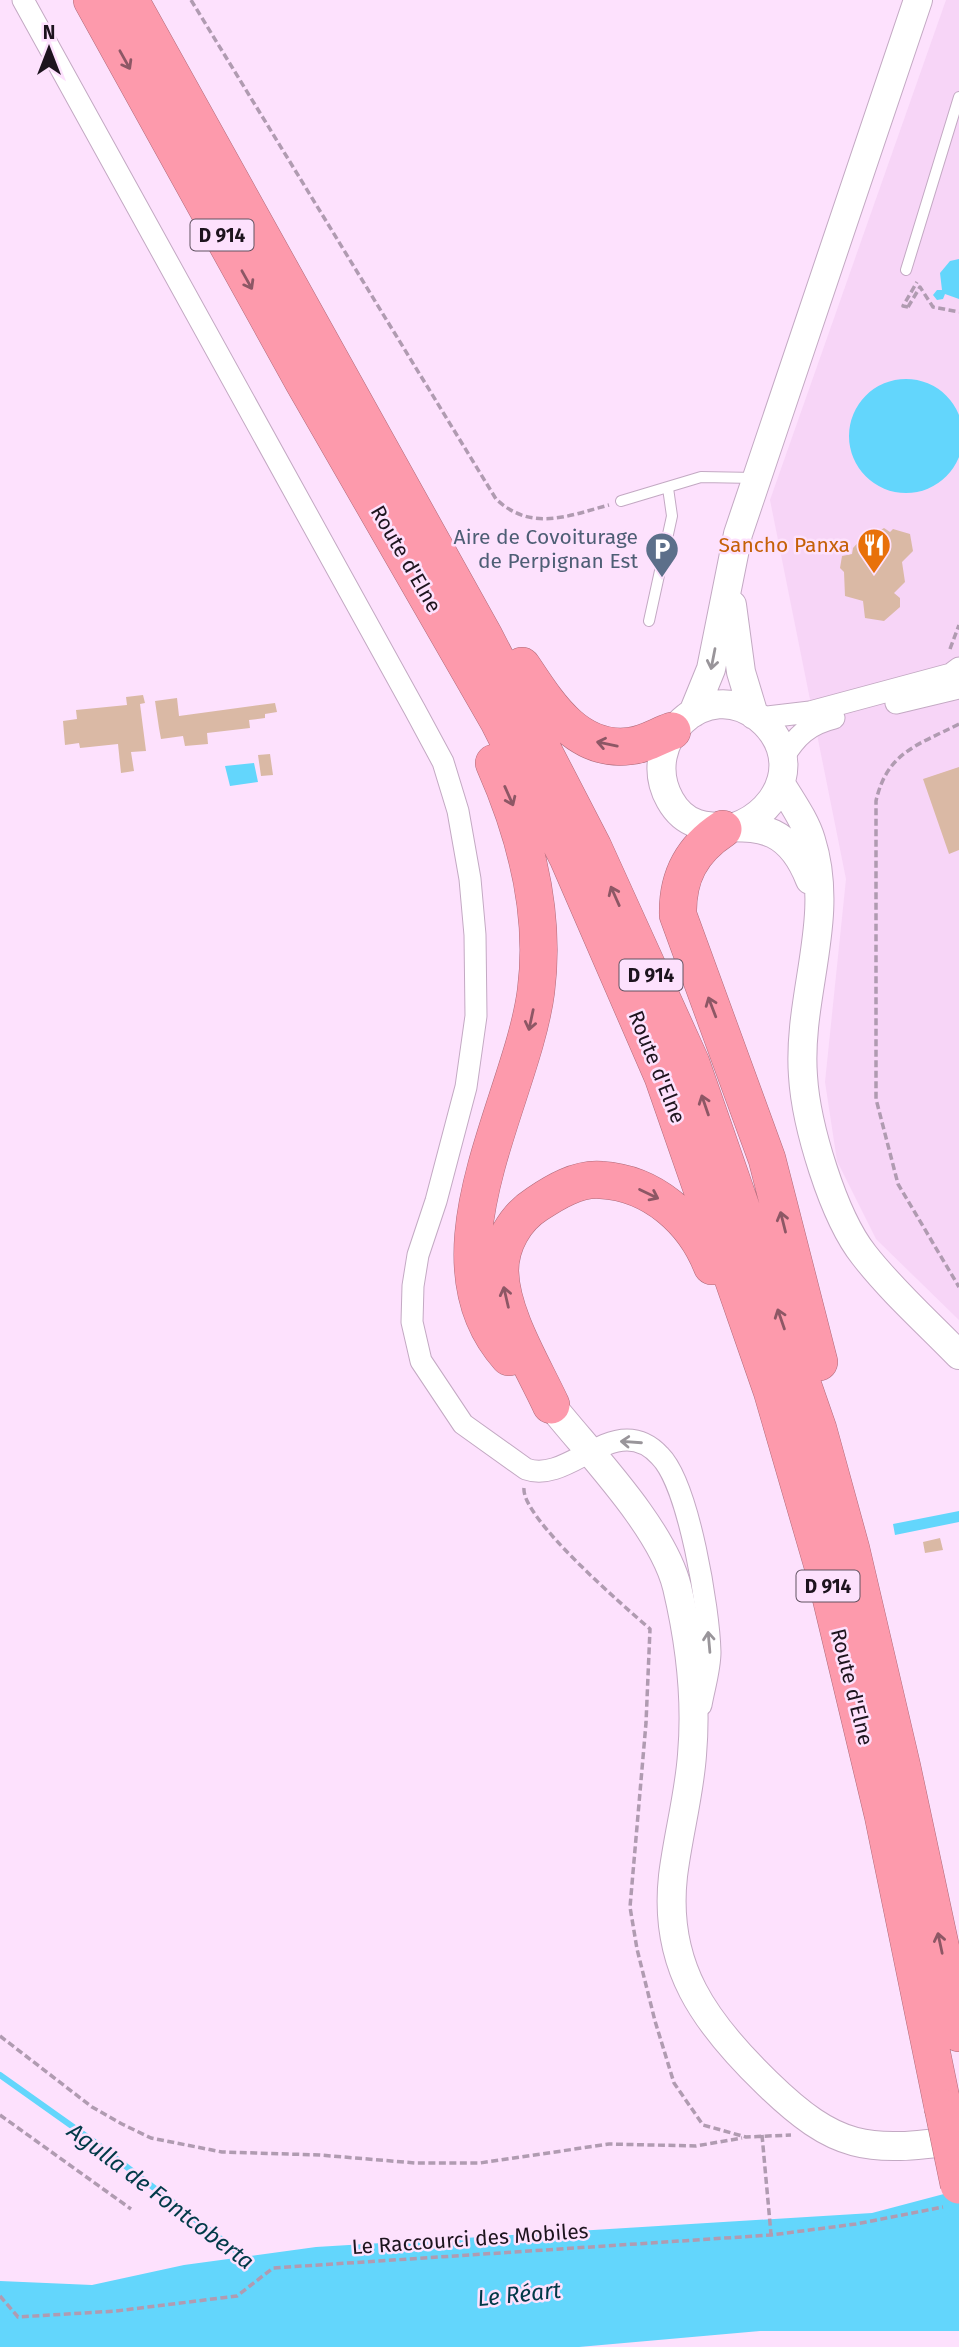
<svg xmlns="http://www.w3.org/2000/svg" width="959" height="2347" font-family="'Fira Sans',sans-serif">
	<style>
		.built { fill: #f7d5f7 }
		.water { fill: #63d6fc }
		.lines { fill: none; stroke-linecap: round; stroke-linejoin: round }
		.stream { stroke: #63d6fc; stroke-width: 6 }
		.building { fill: #dab9a5 }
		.lane-casing { stroke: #c3a9c3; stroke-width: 12 }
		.street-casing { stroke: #c3a9c3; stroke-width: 23 }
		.secondary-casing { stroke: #c3a9c3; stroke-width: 30 }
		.highway-casing { stroke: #af6b7a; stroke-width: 38 }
		.path { stroke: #b09bb1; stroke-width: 3.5; stroke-dasharray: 7 3.5; stroke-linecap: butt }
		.lane { stroke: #fff; stroke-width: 10 }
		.street { stroke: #fff; stroke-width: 21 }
		.secondary { stroke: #fff; stroke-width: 28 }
		.highway { stroke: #fd9aac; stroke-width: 37 }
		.highway-bridge-casing { stroke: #af6b7a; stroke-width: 38; stroke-linecap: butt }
		.highway-bridge { stroke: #fd9aac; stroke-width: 37 }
		.oneway { stroke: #8d5765 }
		.oneway2 { stroke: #99959a }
		.labels { text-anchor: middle; stroke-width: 5; stroke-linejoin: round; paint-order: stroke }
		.shield { fill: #fde1fd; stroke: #605261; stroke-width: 2 }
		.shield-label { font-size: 19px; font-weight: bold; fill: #1d141e }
		.service-label { font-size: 21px; fill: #4e5e75; stroke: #fde1fd; text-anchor: end }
		.food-label { font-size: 21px; fill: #c56008; stroke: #fde1fd; text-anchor: end }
		.street-label { font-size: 21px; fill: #1d141e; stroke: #fde1fd }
		.water-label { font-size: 23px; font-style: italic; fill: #013948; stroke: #fde1fd }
	</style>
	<rect width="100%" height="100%" fill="#fde1fd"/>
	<!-- built -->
	<path class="built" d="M 946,0 L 959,0 L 959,1320 L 876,1239 L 837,1161 L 825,1082 L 846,879 L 770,500 Z"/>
	<!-- water -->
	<path class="water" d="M 959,259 L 959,299 L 945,294 L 943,299 L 937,300 L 933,295 L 937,290 L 942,290 L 940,273 L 950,261 Z
		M849 436a57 57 0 1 1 114 0a57 57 0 1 1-114 0Z
		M 254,763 L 258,782 L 230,786 L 225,766 Z
		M 959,1511 L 959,1522 L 895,1535 L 893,1524 Z
		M 959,2190 L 959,2331 L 760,2331 L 579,2347 L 0,2347 L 0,2281 L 92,2285 L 184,2265 L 316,2247 L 872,2213 Z"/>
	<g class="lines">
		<!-- stream -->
		<path class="stream" d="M 0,2075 L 93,2141 L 248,2260"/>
	</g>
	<!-- building -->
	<path class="building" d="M 884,528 L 890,532 L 893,529 L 910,534 L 913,551 L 902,562 L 905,582 L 894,593 L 900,598 L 900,607 L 884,621 L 865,618 L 863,601 L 845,596 L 844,572 L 840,568 L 842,556 L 852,554 L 853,548 L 863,537 L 867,539 Z
		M 143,695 L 145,703 L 140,704 L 146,751 L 131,752 L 134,771 L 121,773 L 118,744 L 80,748 L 79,743 L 65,745 L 63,721 L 77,719 L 76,710 L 127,705 L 126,697 Z
		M 177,698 L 179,716 L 275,703 L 277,712 L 265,714 L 265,718 L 249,720 L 250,728 L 207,733 L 208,744 L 185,746 L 183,736 L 161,739 L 159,728 L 155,701 Z
		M 270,754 L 273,775 L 261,776 L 258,755 Z
		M 959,767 L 959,850 L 949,854 L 923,779 Z
		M 940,1538 L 943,1550 L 925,1553 L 923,1542 Z"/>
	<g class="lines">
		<!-- lane casing -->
		<g class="lane-casing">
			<path id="lane" d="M 906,270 L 959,97
				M 621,501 L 701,477 L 755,478
				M 649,621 L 672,516 L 668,488"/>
		</g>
		<!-- street casing -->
		<g class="street-casing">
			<path id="street" d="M 23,0 L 415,710 L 443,762 L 458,811 L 470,879 L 475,935 L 476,1016 L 466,1087 L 436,1201 L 418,1255 L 413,1286 L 412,1322 L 421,1361 L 463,1424 L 526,1469 C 560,1481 593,1440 627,1440 C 640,1440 651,1446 660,1456 C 689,1485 709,1610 710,1652 C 710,1669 704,1688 701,1705
				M 896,703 L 959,688
				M 759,718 L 810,712 L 951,674 L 959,668
				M 783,758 C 796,736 809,724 834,718"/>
		</g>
		<!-- secondary casing -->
		<g class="secondary-casing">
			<path id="secondary" d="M 732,605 L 741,672 L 754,715
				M 693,713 L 711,669 L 738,534 L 918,0
				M 781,784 C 791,801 805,820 811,840 C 836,919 797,996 803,1076 C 806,1125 833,1216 864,1255 C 892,1291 927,1322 959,1355
				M 735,827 C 783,810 803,754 759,718 C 707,675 637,741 670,800 C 704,861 773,785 810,880
				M 551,1405 C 590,1454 662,1527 677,1587 C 690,1642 697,1698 692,1755 C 689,1796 678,1835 673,1876 C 663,1966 705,2023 767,2083 C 836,2150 867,2153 959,2140"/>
		</g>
		<!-- highway casing -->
		<g class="highway-casing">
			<path id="highway" d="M 92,0 L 303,381 L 498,720 L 568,858 L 663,1077 L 772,1391 L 826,1577 L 883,1815 L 943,2108
				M 130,0 L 484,636 L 593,847 L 691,1063 L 818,1429 L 851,1549 L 902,1767 L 959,2033
				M 522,666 C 548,705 577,753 630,746 C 644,745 658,736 672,731
				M 494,763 C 525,833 546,914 536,991 C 522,1100 419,1257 509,1357
				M 723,829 C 691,850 677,877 678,915 L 767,1159 L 819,1362
				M 551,1405 C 533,1366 501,1315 500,1271 C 500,1244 515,1218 537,1204 C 555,1192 578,1178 601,1180 C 653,1183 694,1220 712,1266"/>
		</g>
		<!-- path -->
		<path class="path" d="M 191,0 L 496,499 C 531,532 568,516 609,505
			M 908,307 L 920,287 L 933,307 L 959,312
			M 908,307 L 903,306 L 917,282
			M 950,649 L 959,625
			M 959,724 C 918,745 887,752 876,801 L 876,1099 L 898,1184 L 959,1287
			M 524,1488 C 521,1518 625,1607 650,1629 L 646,1723 L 630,1907 L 637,1949 L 655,2021 L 674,2083 L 703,2125 L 746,2137 L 791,2135
			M 0,2036 L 92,2107 L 122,2124 L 151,2138 L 222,2152 L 320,2155 L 415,2163 L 480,2163 L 609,2144 L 696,2146 L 742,2138
			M 0,2115 L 131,2209
			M 762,2135 L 771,2234
			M 0,2296 L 18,2317 L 116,2311 L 237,2296 L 273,2268 L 771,2235 L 856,2224 L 943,2207"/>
		<!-- lane -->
		<use href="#lane" class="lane"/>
		<!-- street -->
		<use href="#street" class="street"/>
		<!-- secondary -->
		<use href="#secondary" class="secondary"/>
		<!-- highway -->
		<use href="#highway" class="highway"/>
		<!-- highway-bridge casing -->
		<g class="highway-bridge-casing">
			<path id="highway-bridge" d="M 943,2108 L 959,2185"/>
		</g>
		<!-- highway-bridge -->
		<use href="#highway-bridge" class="highway-bridge"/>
	</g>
	<!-- one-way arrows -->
	<defs><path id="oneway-shaft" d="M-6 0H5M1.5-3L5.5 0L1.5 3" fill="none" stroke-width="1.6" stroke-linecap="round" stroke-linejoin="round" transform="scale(1.75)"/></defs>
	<g class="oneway">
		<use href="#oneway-shaft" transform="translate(125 60) rotate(61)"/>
		<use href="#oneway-shaft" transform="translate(247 280) rotate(61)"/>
		<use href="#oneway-shaft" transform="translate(607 744) rotate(-168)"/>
		<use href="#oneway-shaft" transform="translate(509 796) rotate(66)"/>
		<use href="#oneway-shaft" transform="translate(615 896) rotate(-114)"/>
		<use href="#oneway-shaft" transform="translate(712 1007) rotate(-111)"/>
		<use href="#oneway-shaft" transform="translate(531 1020) rotate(102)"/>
		<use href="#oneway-shaft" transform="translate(705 1105) rotate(-109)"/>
		<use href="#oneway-shaft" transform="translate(649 1194) rotate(26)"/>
		<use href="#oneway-shaft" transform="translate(783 1222) rotate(-104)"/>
		<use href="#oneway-shaft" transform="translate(506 1297) rotate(-103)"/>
		<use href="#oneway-shaft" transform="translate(781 1319) rotate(-109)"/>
		<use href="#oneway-shaft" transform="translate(940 1943) rotate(-102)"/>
	</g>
	<g class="oneway2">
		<use href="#oneway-shaft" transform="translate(713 659) rotate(101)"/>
		<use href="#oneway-shaft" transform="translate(631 1442) rotate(-176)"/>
		<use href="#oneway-shaft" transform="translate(709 1642) rotate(-95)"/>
	</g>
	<!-- icons -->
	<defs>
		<g id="restaurant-pin" transform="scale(1.75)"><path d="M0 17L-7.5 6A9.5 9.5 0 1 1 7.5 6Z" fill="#e8710a" stroke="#fde1fd"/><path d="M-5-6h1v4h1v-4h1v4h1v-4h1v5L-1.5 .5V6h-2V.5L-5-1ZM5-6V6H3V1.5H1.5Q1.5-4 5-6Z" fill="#fff"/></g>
		<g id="parking-pin" transform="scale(1.75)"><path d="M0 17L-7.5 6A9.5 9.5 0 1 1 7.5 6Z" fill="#5c6f8a" stroke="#fde1fd"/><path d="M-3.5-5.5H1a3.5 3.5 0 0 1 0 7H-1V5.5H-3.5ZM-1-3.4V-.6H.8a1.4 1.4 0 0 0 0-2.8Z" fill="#fff"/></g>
	</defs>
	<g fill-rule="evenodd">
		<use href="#restaurant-pin" x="874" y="545"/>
		<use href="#parking-pin" x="662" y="549"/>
	</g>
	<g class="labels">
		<!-- shield labels -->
		<g class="shield">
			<rect x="190.5" y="219.5" width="63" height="31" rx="5"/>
			<rect x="619.5" y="959.5" width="63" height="31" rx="5"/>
			<rect x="796.5" y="1570.5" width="63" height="31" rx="5"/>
		</g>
		<g class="shield-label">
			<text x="222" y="242">D 914</text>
			<text x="651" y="982">D 914</text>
			<text x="828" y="1593">D 914</text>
		</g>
		<!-- service labels -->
		<g class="service-label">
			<text x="638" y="544">Aire de Covoiturage<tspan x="638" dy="24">de Perpignan Est</tspan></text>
		</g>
		<!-- food labels -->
		<g class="food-label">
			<text x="850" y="552">Sancho Panxa</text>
		</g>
		<!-- street labels -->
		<g class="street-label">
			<text transform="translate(406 559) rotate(60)" y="7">Route d'Elne</text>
			<text transform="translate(657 1067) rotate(68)" y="7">Route d'Elne</text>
			<text transform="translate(852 1687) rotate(76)" y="7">Route d'Elne</text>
			<text transform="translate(470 2239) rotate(-4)" y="7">Le Raccourci des Mobiles</text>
		</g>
		<!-- water labels -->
		<g class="water-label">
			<text transform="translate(161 2196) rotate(37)" y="8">Agulla de Fontcoberta</text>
			<text transform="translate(519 2294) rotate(-6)" y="8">Le Réart</text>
		</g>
	</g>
	<!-- north arrow -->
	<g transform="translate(49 49)" stroke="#fde1fd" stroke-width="5" paint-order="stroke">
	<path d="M0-5L12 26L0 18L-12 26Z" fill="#1d141e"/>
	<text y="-10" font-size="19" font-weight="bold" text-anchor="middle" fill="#1d141e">N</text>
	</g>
</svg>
